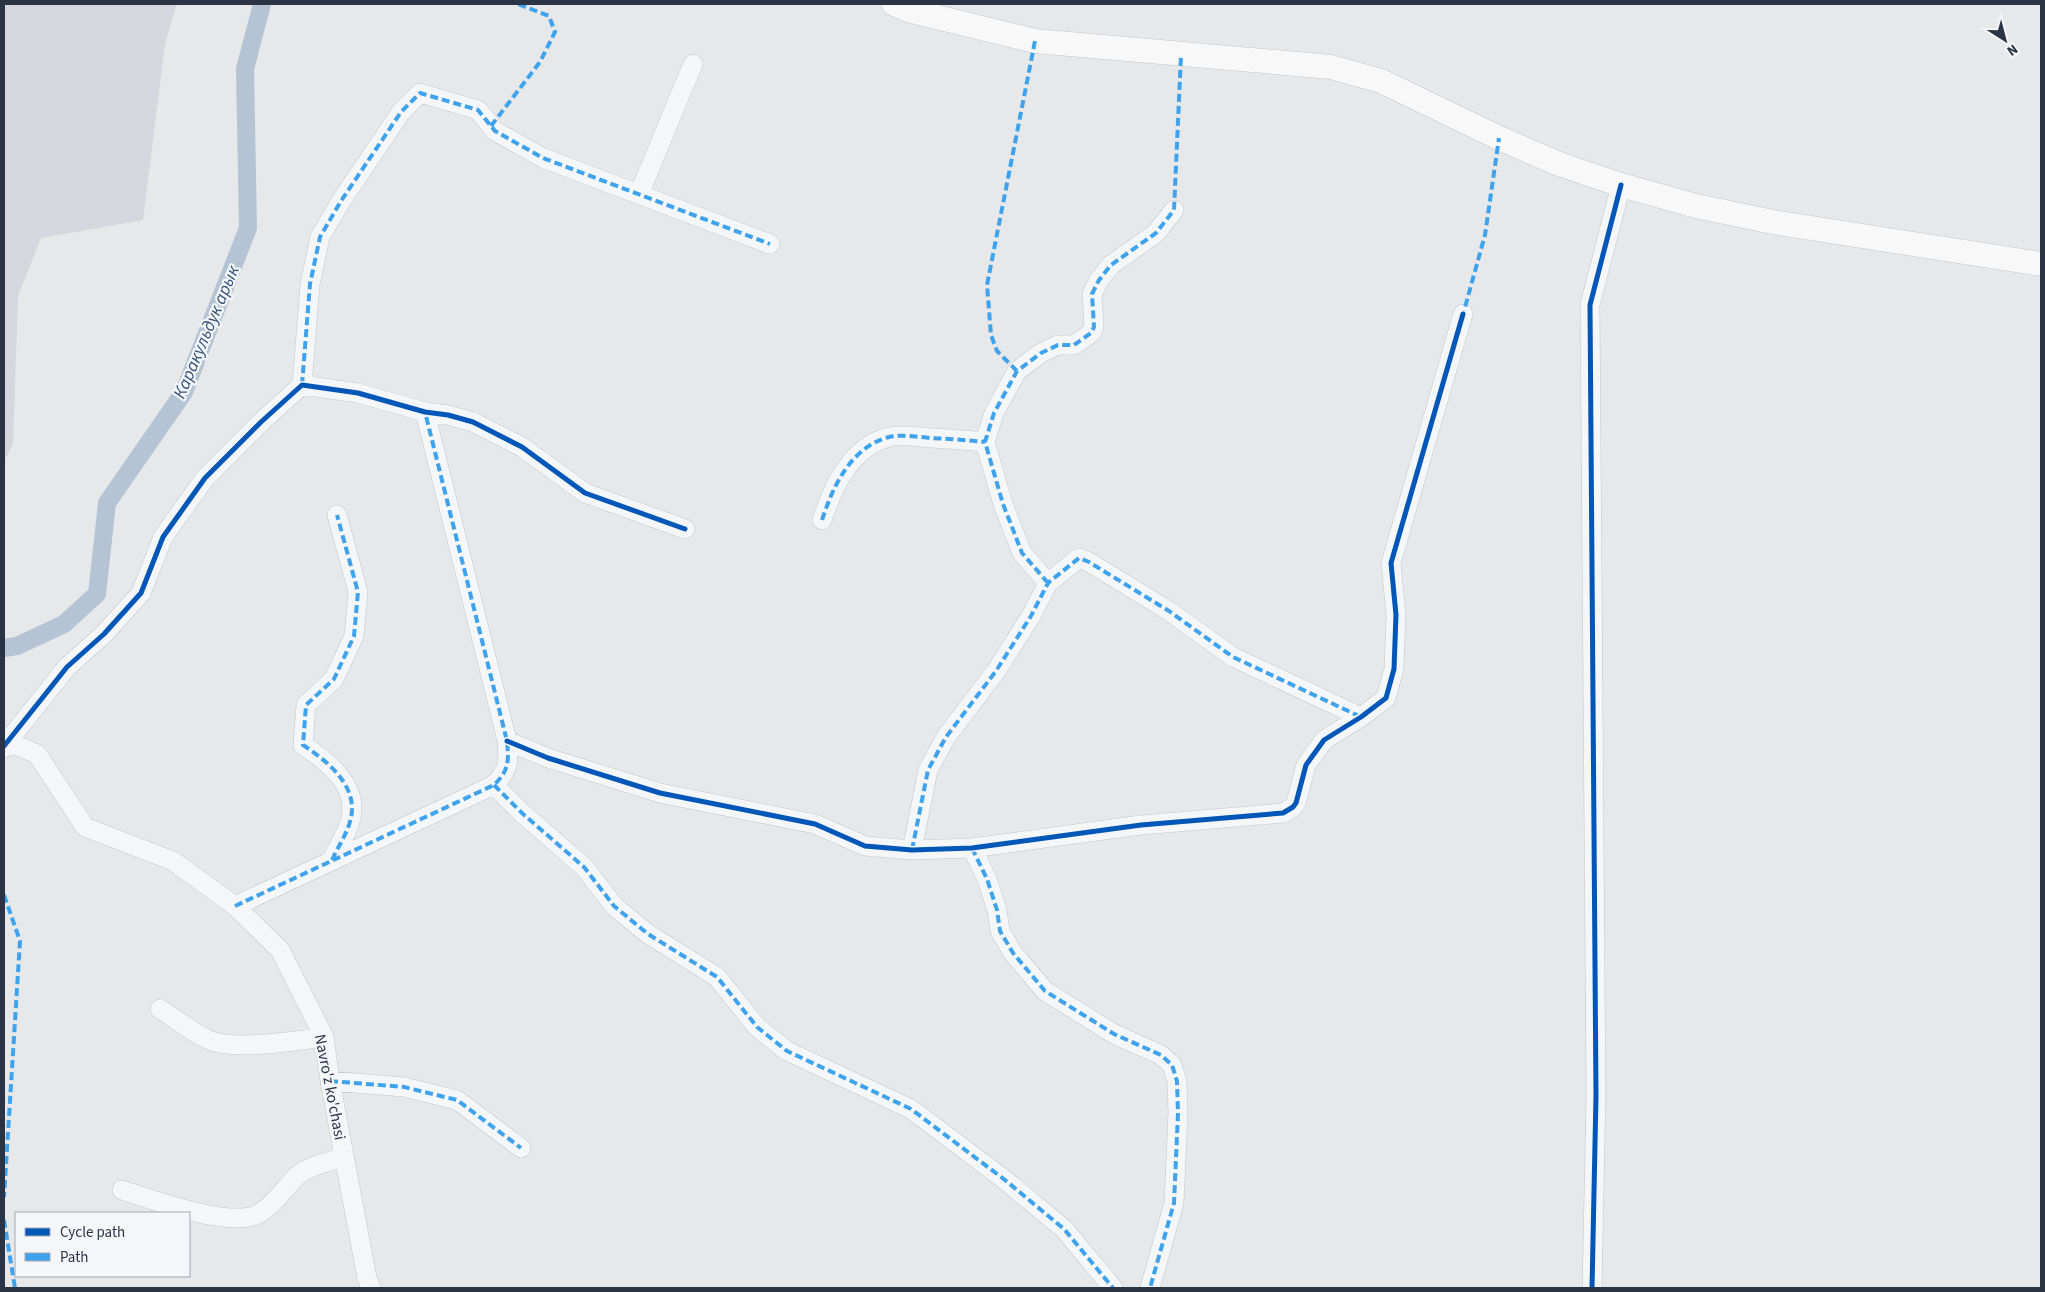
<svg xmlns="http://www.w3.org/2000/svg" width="2045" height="1292" font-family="'Source Sans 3',sans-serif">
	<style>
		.built { fill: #d4d7dd }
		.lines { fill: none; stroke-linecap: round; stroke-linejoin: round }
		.canal { stroke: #b4c4d5; stroke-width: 18 }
		.minor-casing { stroke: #c4c6c8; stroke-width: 20 }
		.major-casing { stroke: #c2c5c8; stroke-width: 25 }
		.minor { stroke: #f5f6f7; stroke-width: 19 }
		.major { stroke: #f8f8f8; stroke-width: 24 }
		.quiet { stroke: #3ea3ec; stroke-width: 4; stroke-dasharray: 8 4; stroke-linecap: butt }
		.cycleway-casing { stroke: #f4f6f9; stroke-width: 8 }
		.cycleway { stroke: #0057b8; stroke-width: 5 }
		.labels { text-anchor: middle; stroke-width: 4.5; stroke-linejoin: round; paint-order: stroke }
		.street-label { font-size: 16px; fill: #2b3445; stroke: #f4f6f9 }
		.water-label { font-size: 18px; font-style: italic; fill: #34527a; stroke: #f4f6f9 }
	</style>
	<rect width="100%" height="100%" fill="#e6e8ea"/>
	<!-- built -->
	<path class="built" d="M 4,4 L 177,4 L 165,44 L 143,220 L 41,238 L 18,296 L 13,444 L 4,461 Z"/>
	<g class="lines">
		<!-- canal -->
		<path class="canal" d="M 4,648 L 17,646 L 64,624 L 97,594 L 107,503 L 184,392 L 248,228 L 245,69 L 262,4"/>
		<!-- minor casing -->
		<g class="minor-casing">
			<path id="minor" d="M 639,194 L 693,64
				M 302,385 L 310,284 L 320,237 L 341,201 L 401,112 L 420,93 L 478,110 L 495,131 L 543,158 L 770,244
				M 822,520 C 833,486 851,447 889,437 C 903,434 917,437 931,438 C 949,439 967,440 985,442
				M 1048,583 L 1022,553 L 1003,504 L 985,442 L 994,413 L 1017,371 L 1041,353 L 1058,345 L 1074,345 L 1091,333 L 1094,327 L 1092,294 L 1099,280 L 1111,265 L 1156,233 L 1174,210
				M 507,741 L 548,758 L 660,793 L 815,824 L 865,846 L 912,850 L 972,848 L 1141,825 L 1283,813 L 1293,807 L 1296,803 L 1306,765 L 1324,740 L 1361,717 L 1386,698 L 1394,669 L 1396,615 L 1391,563 L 1463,314
				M 4,746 L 67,667 L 104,634 L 141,593 L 163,537 L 205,478 L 261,422 L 302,385 L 358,393 L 425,412 L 448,415 L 473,422 L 522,447 L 585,493 L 685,529
				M 4,748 L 13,744 L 37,754 L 85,827 L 173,861 L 235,906 L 280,950 L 324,1037 L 330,1081 L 367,1278 L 371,1288
				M 494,785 L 523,814 L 584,867 L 614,906 L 648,934 L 717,977 L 757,1027 L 787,1051 L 911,1109 L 1005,1180 L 1064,1229 L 1113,1288
				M 972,848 L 987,879 L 997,910 L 1000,931 L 1013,953 L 1045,991 L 1114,1034 L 1161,1055 L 1172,1065 L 1177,1081 L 1178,1113 L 1174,1203 L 1150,1288
				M 912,850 L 928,770 L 946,737 L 996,671 L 1031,616 L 1048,583 L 1079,558 L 1089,562 L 1169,611 L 1233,657 L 1361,717
				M 332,860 C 338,847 348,832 351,818 C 358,785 327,761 303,745 L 306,705 L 334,679 L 354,636 L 358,592 L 337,515
				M 235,906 L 494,785 C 509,770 509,762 507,741 L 425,412
				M 160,1009 C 176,1019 192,1032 209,1040 C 233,1051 297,1041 324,1037
				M 330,1081 L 404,1087 L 457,1100 L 521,1148
				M 122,1190 C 151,1199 233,1230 260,1213 C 276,1203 285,1187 298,1175 C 310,1165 329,1162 344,1157
				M 1592,1288 L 1596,1096 L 1590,305 L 1621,185"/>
		</g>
		<!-- major casing -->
		<g class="major-casing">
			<path id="major" d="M 894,4 L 908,10 L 1035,41 L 1331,67 L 1381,81 L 1499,138 L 1559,164 L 1621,185 L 1696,206 L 1773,222 L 2041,264"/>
		</g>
		<!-- minor -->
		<use href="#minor" class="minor"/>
		<!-- major -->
		<use href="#major" class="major"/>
		<!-- quiet -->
		<path class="quiet" d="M 491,126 L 540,62 L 555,32 L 549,16 L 518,4
			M 1462,318 L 1485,235 L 1499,138
			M 1017,371 L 997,351 L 991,335 L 987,285 L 1035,41
			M 302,385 L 310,284 L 320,237 L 341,201 L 401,112 L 420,93 L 478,110 L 495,131 L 543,158 L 770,244
			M 822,520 C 833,486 851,447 889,437 C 903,434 917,437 931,438 C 949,439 967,440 985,442
			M 1048,583 L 1022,553 L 1003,504 L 985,442 L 994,413 L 1017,371 L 1041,353 L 1058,345 L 1074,345 L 1091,333 L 1094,327 L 1092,294 L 1099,280 L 1111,265 L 1156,233 L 1174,210 L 1181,55
			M 494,785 L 523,814 L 584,867 L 614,906 L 648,934 L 717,977 L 757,1027 L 787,1051 L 911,1109 L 1005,1180 L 1064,1229 L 1113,1288
			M 972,848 L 987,879 L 997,910 L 1000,931 L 1013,953 L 1045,991 L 1114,1034 L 1161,1055 L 1172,1065 L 1177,1081 L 1178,1113 L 1174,1203 L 1150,1288
			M 912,850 L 928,770 L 946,737 L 996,671 L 1031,616 L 1048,583 L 1079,558 L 1089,562 L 1169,611 L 1233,657 L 1361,717
			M 332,860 C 338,847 348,832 351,818 C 358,785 327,761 303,745 L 306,705 L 334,679 L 354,636 L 358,592 L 337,515
			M 4,895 L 20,941 L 4,1197
			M 235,906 L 494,785 C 509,770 509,762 507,741 L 425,412
			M 330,1081 L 404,1087 L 457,1100 L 521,1148
			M 4,1220 L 15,1288"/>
		<!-- cycleway casing -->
		<g class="cycleway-casing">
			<path id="cycleway" d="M 507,741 L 548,758 L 660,793 L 815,824 L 865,846 L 912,850 L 972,848 L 1141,825 L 1283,813 L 1293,807 L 1296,803 L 1306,765 L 1324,740 L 1361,717 L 1386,698 L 1394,669 L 1396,615 L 1391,563 L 1463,314
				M 4,746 L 67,667 L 104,634 L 141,593 L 163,537 L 205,478 L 261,422 L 302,385 L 358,393 L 425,412 L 448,415 L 473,422 L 522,447 L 585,493 L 685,529
				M 1592,1288 L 1596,1096 L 1590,305 L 1621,185"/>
		</g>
		<!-- cycleway -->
		<use href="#cycleway" class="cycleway"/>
	</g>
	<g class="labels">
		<!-- street labels -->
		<g class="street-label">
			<text transform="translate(331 1087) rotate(79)" y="6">Navro'z ko'chasi</text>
		</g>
		<!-- water labels -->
		<g class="water-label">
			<text transform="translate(206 332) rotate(-67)" y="6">Каракульдук арык</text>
		</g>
	</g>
	<!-- border -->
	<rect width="2045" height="1292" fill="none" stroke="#2b3445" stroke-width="10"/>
	<!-- legend -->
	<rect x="15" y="1212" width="175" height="65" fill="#f4f6f9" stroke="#a4a8b1"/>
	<rect x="25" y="1228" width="25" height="8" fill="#0057b8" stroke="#a4a8b1"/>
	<text x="60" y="1237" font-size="15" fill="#2b3445">Cycle path</text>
	<rect x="25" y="1253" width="25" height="8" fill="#3ea3ec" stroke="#a4a8b1"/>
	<text x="60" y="1262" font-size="15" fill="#2b3445">Path</text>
	<!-- north arrow -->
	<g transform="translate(2005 40) rotate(144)" stroke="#f4f6f9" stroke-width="4" paint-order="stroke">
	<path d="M0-4L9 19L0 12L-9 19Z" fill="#2b3445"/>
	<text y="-8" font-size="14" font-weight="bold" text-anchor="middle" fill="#2b3445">N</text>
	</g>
</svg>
